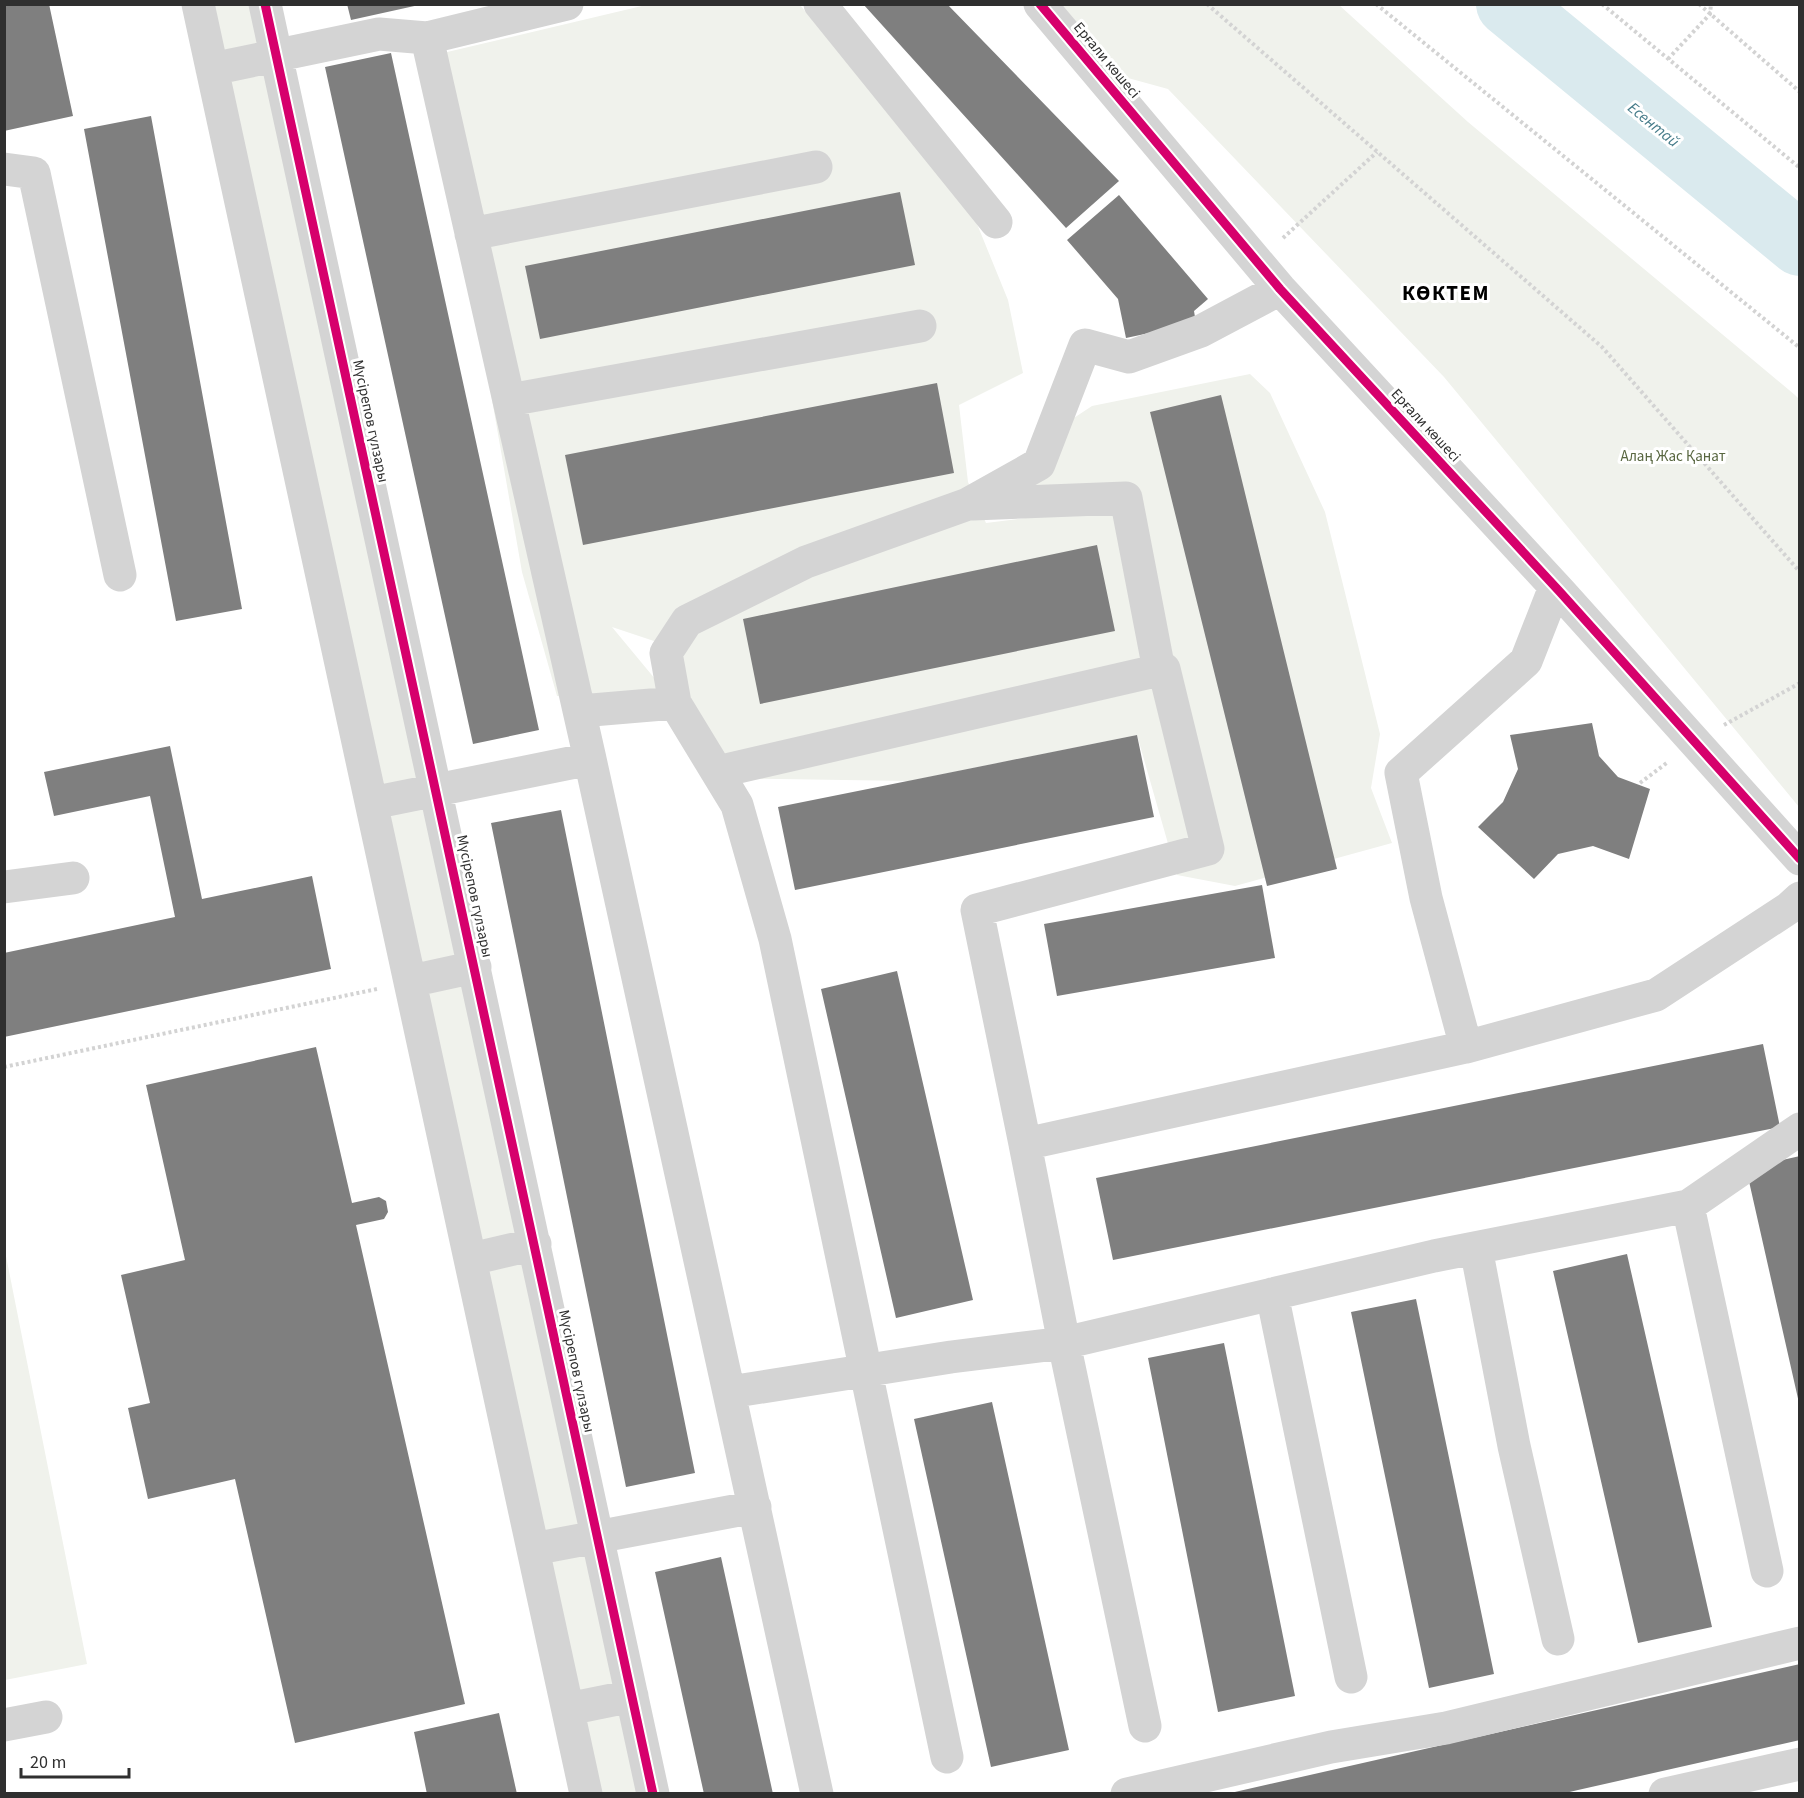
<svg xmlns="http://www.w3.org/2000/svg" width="1804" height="1798" font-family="'Source Sans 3',sans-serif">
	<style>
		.green { fill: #f0f2ec }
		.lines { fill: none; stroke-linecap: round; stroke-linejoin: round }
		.river { stroke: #daeaee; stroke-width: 64 }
		.building { fill: #7f7f7f }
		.path { stroke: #d3d3d3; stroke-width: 4; stroke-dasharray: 3 3; stroke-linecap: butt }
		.minor { stroke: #d4d4d4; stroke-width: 33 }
		.cycleway-casing { stroke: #fff; stroke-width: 13 }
		.cycleway { stroke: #d6006c; stroke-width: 9 }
		.labels { text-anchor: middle; stroke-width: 6; stroke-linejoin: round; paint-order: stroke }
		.street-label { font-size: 15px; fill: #2f2f2f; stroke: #fff }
		.park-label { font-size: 15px; fill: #596741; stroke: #fff }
		.water-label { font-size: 16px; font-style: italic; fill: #457b89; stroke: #fff }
		.district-label { font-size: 21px; font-weight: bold; letter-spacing: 1.5px; fill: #000; stroke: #fff }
	</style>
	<rect width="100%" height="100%" fill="#fff"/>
	<!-- green -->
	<path class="green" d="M 198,5 L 265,5 L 653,1793 L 586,1793 Z
		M 646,5 L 800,5 L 864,82 L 964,192 L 1008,300 L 1023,373 L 959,405 L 968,482 L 986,523 L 1033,517 L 1019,469 L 1042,439 L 1092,406 L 1250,374 L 1270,393 L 1325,512 L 1380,734 L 1371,788 L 1392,843 L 1235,886 L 1177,875 L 1137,735 L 909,781 L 704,778 L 693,711 L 654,641 L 612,627 L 675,703 L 557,696 L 522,572 L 475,302 L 443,53 Z
		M 1053,5 L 1339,5 L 1468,122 L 1795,395 L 1800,400 L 1799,807 L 1444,377 L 1168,89 L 1117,75 Z
		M 5,1251 L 87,1664 L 5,1680 L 4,1680 Z"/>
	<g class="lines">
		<!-- river -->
		<path class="river" d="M 1508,4 L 1800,244"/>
	</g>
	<!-- building -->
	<path class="building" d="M 4,4 L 49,4 L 73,116 L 4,131 Z
		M 347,4 L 419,4 L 419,5 L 351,20 Z
		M 863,4 L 947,4 L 1119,181 L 1066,228 Z
		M 391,53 L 539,730 L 473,744 L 325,67 Z
		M 151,116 L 242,609 L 176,621 L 84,129 Z
		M 900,192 L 915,265 L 540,339 L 525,266 Z
		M 1119,195 L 1208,299 L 1194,311 L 1196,323 L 1126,338 L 1118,299 L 1067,240 Z
		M 937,383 L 954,473 L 583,545 L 565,455 Z
		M 1221,395 L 1337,869 L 1267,886 L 1150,412 Z
		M 1097,545 L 1115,631 L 760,704 L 743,619 Z
		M 1592,723 L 1599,756 L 1618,777 L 1650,789 L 1629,859 L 1593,846 L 1558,854 L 1534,879 L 1478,827 L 1503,802 L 1518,769 L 1510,735 Z
		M 1137,735 L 1154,817 L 795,890 L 778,807 Z
		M 170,746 L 202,899 L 312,876 L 331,969 L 4,1037 L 4,953 L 175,917 L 150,796 L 54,816 L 44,772 Z
		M 561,810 L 695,1473 L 626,1487 L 491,823 Z
		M 1262,885 L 1275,958 L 1057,996 L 1044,924 Z
		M 897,971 L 973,1300 L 896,1318 L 821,989 Z
		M 1763,1044 L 1780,1127 L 1113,1260 L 1096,1178 Z
		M 316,1047 L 352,1203 L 379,1197 L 386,1201 L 388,1212 L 384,1219 L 356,1225 L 465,1704 L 295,1743 L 235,1479 L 148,1499 L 128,1408 L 150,1403 L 121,1275 L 185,1260 L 146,1085 Z
		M 1800,1156 L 1800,1403 L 1799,1403 L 1746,1168 Z
		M 1627,1254 L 1712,1627 L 1638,1643 L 1553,1271 Z
		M 1416,1299 L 1494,1674 L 1429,1688 L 1351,1312 Z
		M 1224,1343 L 1295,1696 L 1218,1712 L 1148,1358 Z
		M 992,1402 L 1069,1750 L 991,1767 L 914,1419 Z
		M 721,1557 L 773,1794 L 704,1794 L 655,1572 Z
		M 1800,1664 L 1800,1740 L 1578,1790 L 1561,1794 L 1226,1794 Z
		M 499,1713 L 517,1794 L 427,1794 L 414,1732 Z"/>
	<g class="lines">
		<!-- path -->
		<path class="path" d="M 1207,4 L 1602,347 L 1800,572
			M 1376,4 L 1800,348
			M 1602,4 L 1800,168
			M 1699,4 L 1800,92
			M 1668,59 L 1710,14 L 1711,4
			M 1283,238 L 1377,152
			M 1724,725 L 1800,683
			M 1640,783 L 1668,762
			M 4,1067 L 377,989"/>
		<!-- minor -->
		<path class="minor" d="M 198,4 L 586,1794
			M 265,4 L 653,1794
			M 820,4 L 996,222
			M 1040,4 L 1280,289 L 1560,592 L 1800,859
			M 427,38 L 567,4
			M 212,69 L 379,34 L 427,38 L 590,759
			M 4,169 L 34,173 L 120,575
			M 471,234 L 816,167
			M 509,400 L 920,326
			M 973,504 L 1126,498 L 1159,670
			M 675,703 L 666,653 L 687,621 L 806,562 L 968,504 L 1039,464 L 1085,345 L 1129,357 L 1201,331 L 1280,289
			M 580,711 L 675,703 L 737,805 L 775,939 L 947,1757
			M 717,772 L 1164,669 L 1208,849 L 977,910 L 1025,1144
			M 372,803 L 590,759 L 817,1794
			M 4,887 L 73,878
			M 411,981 L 475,967
			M 1466,1047 L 1426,898 L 1401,773 L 1526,661 L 1555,587
			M 1688,1206 L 1800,1129
			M 1476,1248 L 1514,1446 L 1558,1639
			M 471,1259 L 535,1244
			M 1272,1294 L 1351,1677
			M 730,1392 L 951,1357 L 1064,1343 L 1025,1144 L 1466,1047 L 1656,995 L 1789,908 L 1800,898
			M 533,1549 L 755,1507
			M 568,1709 L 632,1696
			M 4,1725 L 46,1717
			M 1145,1726 L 1064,1343 L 1434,1256 L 1688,1206 L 1767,1571
			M 1127,1794 L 1331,1747 L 1446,1728 L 1800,1643
			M 1665,1794 L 1800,1764"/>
		<!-- cycleway casing -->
		<g class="cycleway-casing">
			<path id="cycleway" d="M 265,4 L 653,1794
				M 1040,4 L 1280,289 L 1560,592 L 1800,859"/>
		</g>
		<!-- cycleway -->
		<use href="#cycleway" class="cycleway"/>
	</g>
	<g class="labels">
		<!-- street labels -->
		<g class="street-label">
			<text transform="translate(1107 60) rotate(50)" y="5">Ерғали көшесі</text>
			<text transform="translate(371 421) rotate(78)" y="5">Мүсірепов гүлзары</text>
			<text transform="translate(1426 425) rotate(47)" y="5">Ерғали көшесі</text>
			<text transform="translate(475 896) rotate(78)" y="5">Мүсірепов гүлзары</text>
			<text transform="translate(577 1371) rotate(78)" y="5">Мүсірепов гүлзары</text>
		</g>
		<!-- park labels -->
		<g class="park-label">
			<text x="1673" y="461">Алаң Жас Қанат</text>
		</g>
		<!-- water labels -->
		<g class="water-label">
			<text transform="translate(1654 124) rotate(39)" y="6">Есентай</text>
		</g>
		<!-- district labels -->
		<g class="district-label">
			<text x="1446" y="300">КӨКТЕМ</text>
		</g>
	</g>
	<!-- border -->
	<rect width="1804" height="1798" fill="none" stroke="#2f2f2f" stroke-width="12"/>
	<!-- scale -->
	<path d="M21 1768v9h108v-9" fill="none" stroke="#2f2f2f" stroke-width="3"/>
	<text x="30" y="1768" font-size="18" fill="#2f2f2f" stroke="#ffffff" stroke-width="4.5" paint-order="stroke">20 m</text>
</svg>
